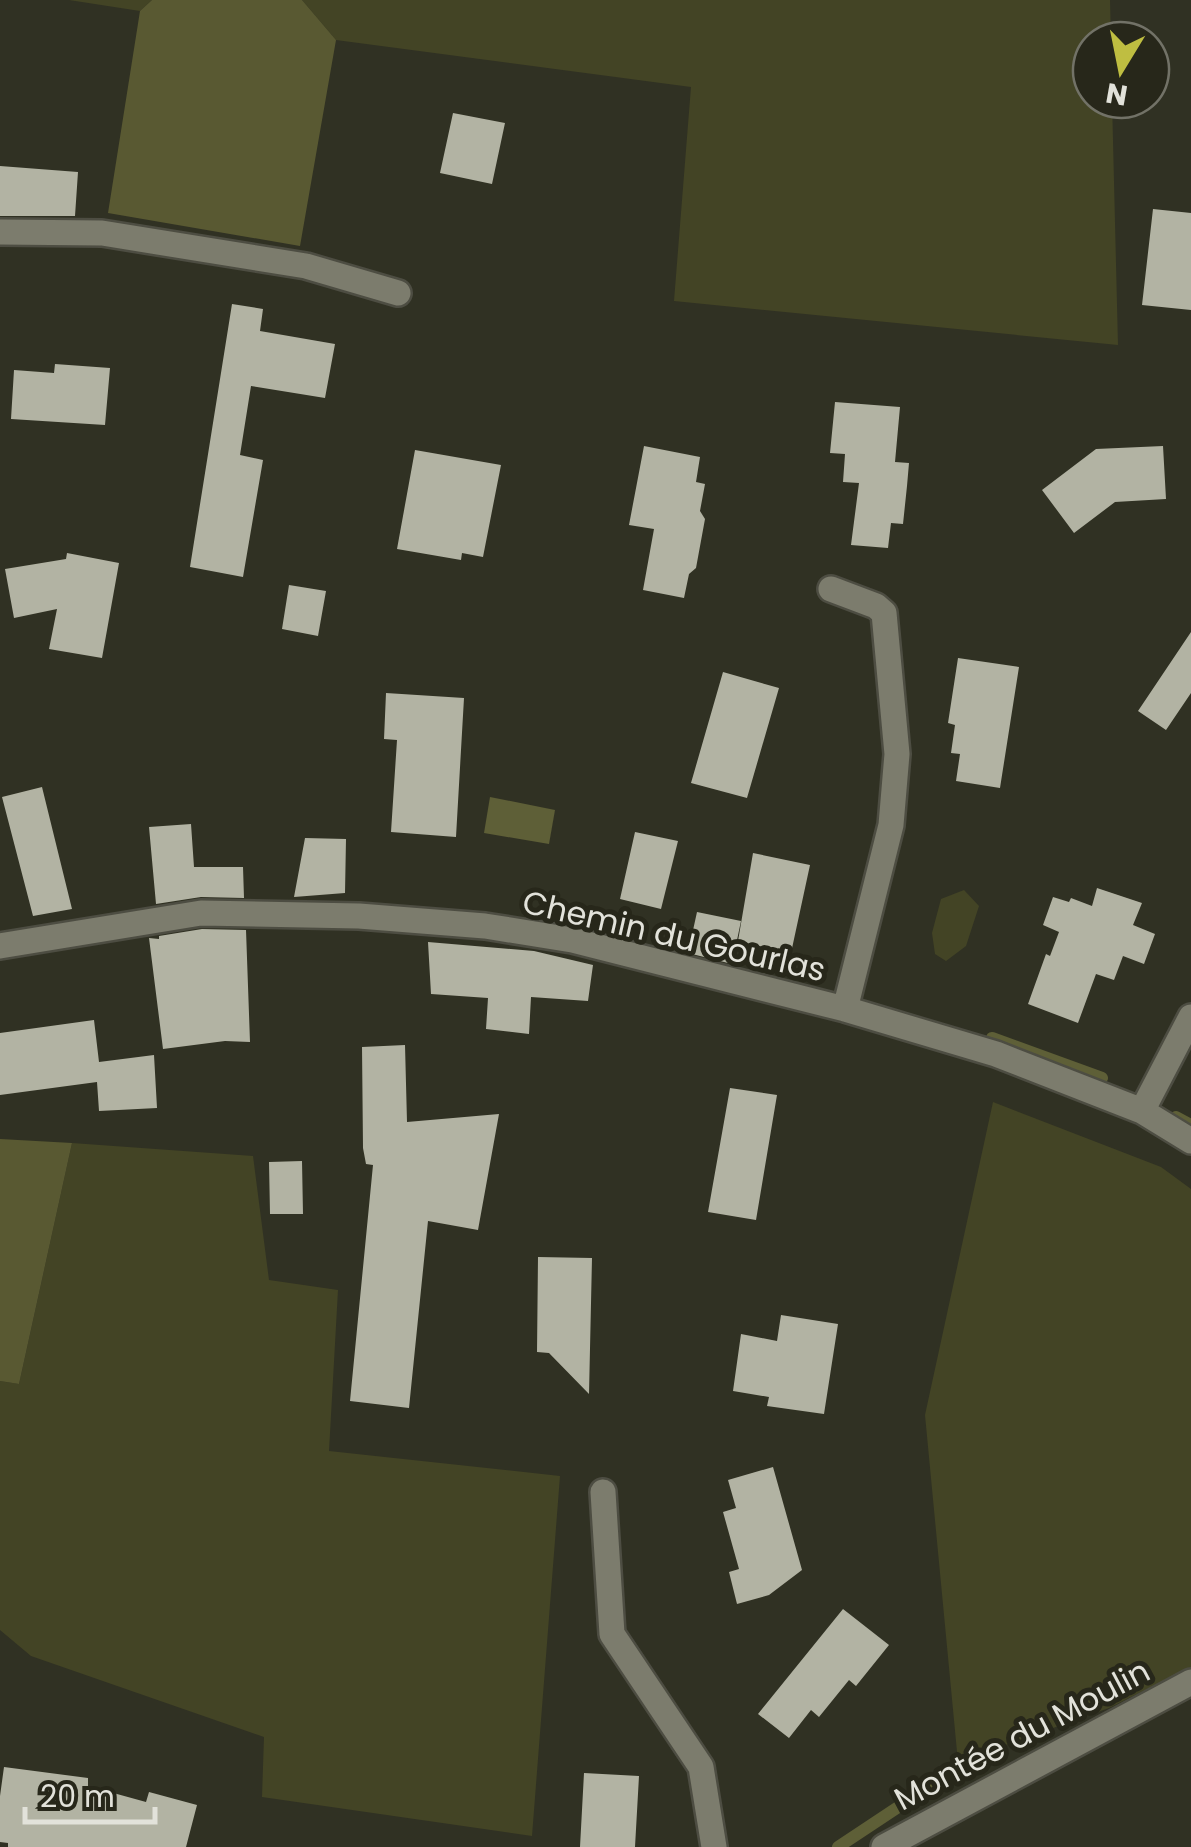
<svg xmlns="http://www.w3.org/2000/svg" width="1191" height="1847" font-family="Poppins,sans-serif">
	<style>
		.green { fill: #434425 }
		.forest { fill: #595932 }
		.water { fill: #5e5f37 }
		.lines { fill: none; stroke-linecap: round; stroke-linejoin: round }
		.stream { stroke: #5e5f37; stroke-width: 12 }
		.building { fill: #b2b3a3 }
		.minor-casing { stroke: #4d4d42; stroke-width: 30 }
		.tertiary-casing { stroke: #4d4d42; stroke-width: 30 }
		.minor { stroke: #7c7c6d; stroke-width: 25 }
		.tertiary { stroke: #7c7c6d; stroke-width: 25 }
		.labels { text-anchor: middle; stroke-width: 10; stroke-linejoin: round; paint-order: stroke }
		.street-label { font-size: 32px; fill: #e2e2da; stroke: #27271a }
	</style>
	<rect width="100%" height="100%" fill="#303123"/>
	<!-- green -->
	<path class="green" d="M 69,0 L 152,0 L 140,11 Z
		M 302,0 L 1110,0 L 1111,40 L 1091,40 L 1091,100 L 1112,100 L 1118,345 L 674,301 L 691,87 L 336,40 Z
		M 964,890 L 979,906 L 966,946 L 946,961 L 935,954 L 932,933 L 941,899 Z
		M 993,1102 L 1161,1167 L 1191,1189 L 1191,1667 L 1109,1708 L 958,1762 L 925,1415 Z
		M 72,1143 L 253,1156 L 269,1280 L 338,1290 L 329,1451 L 560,1476 L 532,1836 L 262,1797 L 264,1737 L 31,1656 L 0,1630 L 0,1381 L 19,1384 Z"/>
	<!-- forest -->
	<path class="forest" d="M 152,0 L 302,0 L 336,40 L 300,246 L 108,213 L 140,11 Z
		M 0,1139 L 72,1143 L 19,1384 L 0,1381 Z"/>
	<!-- water -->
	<path class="water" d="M 490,797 L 555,810 L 549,844 L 484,833 Z"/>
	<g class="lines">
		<!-- stream -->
		<path class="stream" d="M 992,1038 L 1102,1078
			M 1176,1117 L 1191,1125
			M 838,1847 L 945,1776"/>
	</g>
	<!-- building -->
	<path class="building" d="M 453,113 L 505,123 L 492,184 L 440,173 Z
		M 0,166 L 78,172 L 75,216 L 0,216 Z
		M 1153,209 L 1191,213 L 1191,310 L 1142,305 Z
		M 232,304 L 263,309 L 260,331 L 335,344 L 325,398 L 251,386 L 240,455 L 263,460 L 243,577 L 190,567 Z
		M 55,364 L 110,368 L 105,425 L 11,419 L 14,370 L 54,373 Z
		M 835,402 L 900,407 L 895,462 L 909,463 L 907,486 L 903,524 L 891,523 L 888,548 L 851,545 L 859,483 L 843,482 L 845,454 L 830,453 Z
		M 644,446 L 700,457 L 696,482 L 705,484 L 700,511 L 705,519 L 696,568 L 689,574 L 684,598 L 643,590 L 654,529 L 629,525 Z
		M 1163,446 L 1166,499 L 1115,502 L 1074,533 L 1042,490 L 1096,449 Z
		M 415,450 L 501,465 L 483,557 L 462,553 L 461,560 L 397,549 Z
		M 67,553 L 119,563 L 102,658 L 49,649 L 57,609 L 14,618 L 5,569 L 66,559 Z
		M 289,585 L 326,591 L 318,636 L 282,629 Z
		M 1191,632 L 1191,693 L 1166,730 L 1138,711 Z
		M 958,658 L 1019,667 L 1000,788 L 956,781 L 960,754 L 951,753 L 955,725 L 948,723 Z
		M 723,672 L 779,688 L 747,798 L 691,783 Z
		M 386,693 L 464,698 L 456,837 L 391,832 L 397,740 L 384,739 Z
		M 42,787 L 72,909 L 33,916 L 2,797 Z
		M 191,824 L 194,867 L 243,867 L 244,898 L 201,897 L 156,904 L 149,827 Z
		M 635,832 L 678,841 L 661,909 L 620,899 Z
		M 305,838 L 346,839 L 345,893 L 294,897 Z
		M 753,853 L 810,865 L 791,953 L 738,941 Z
		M 1097,888 L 1142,903 L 1133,925 L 1155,934 L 1144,964 L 1123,956 L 1114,980 L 1096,974 L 1078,1023 L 1028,1004 L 1046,954 L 1050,956 L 1059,932 L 1043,925 L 1053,897 L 1069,902 L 1071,898 L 1092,906 Z
		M 697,912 L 741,921 L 732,964 L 688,953 Z
		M 202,929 L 246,930 L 250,1042 L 225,1041 L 163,1049 L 149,938 L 159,939 L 159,936 Z
		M 428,942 L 534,951 L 593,965 L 588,1001 L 531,997 L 529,1034 L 486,1029 L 488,998 L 431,994 Z
		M 94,1020 L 99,1062 L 154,1055 L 157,1108 L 99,1111 L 97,1082 L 0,1095 L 0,1033 Z
		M 405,1045 L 407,1122 L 499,1114 L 478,1230 L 428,1221 L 409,1408 L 350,1401 L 373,1165 L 366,1164 L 363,1148 L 362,1047 Z
		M 730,1088 L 777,1095 L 756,1220 L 708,1212 Z
		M 302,1161 L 303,1214 L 270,1214 L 269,1162 Z
		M 538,1257 L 592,1258 L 589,1394 L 549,1353 L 537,1352 Z
		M 781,1315 L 838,1324 L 824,1414 L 767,1406 L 769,1397 L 733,1391 L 741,1334 L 777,1341 Z
		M 773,1467 L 802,1570 L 769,1595 L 737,1604 L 729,1572 L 739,1569 L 723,1512 L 736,1508 L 728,1480 Z
		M 843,1609 L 889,1645 L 856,1686 L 849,1680 L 819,1717 L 811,1710 L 789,1738 L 758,1714 Z
		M 4,1767 L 88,1778 L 88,1786 L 146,1802 L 149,1792 L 197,1805 L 186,1847 L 8,1847 L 8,1843 L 0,1842 L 0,1796 Z
		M 584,1773 L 639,1776 L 635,1847 L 580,1847 Z"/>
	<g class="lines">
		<!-- minor casing -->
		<g class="minor-casing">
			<path id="minor" d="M 0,232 L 102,233 L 306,266 L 398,293
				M 831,589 L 876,606 L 884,613 L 897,754 L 891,825 L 845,1009
				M 0,946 L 201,913 L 359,916 L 485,926 L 572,940 L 845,1009 L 996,1054 L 1142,1111 L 1191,1141
				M 1142,1111 L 1191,1017
				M 603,1492 L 612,1634 L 701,1767 L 714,1847"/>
		</g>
		<!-- tertiary casing -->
		<g class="tertiary-casing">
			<path id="tertiary" d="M 884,1847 L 1191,1682"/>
		</g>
		<!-- minor -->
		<use href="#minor" class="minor"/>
		<!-- tertiary -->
		<use href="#tertiary" class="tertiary"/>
	</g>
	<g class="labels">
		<!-- street labels -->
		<g class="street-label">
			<text transform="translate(674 936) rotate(13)" y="11">Chemin du Gourlas</text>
			<text transform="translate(1022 1735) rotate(-28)" y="11">Montée du Moulin</text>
		</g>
	</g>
	<!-- north arrow -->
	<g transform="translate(1121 70) rotate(190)"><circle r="48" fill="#27271a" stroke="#727267" stroke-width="2.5"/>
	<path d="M0-8L18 38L0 25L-18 38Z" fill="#bfbe41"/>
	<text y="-15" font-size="28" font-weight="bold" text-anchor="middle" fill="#e2e2da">N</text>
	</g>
	<!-- scale -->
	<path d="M25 1807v15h130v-15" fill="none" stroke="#e2e2da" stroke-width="5"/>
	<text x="40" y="1807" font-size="30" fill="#e2e2da" stroke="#27271a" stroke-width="8" paint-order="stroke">20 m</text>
</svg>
